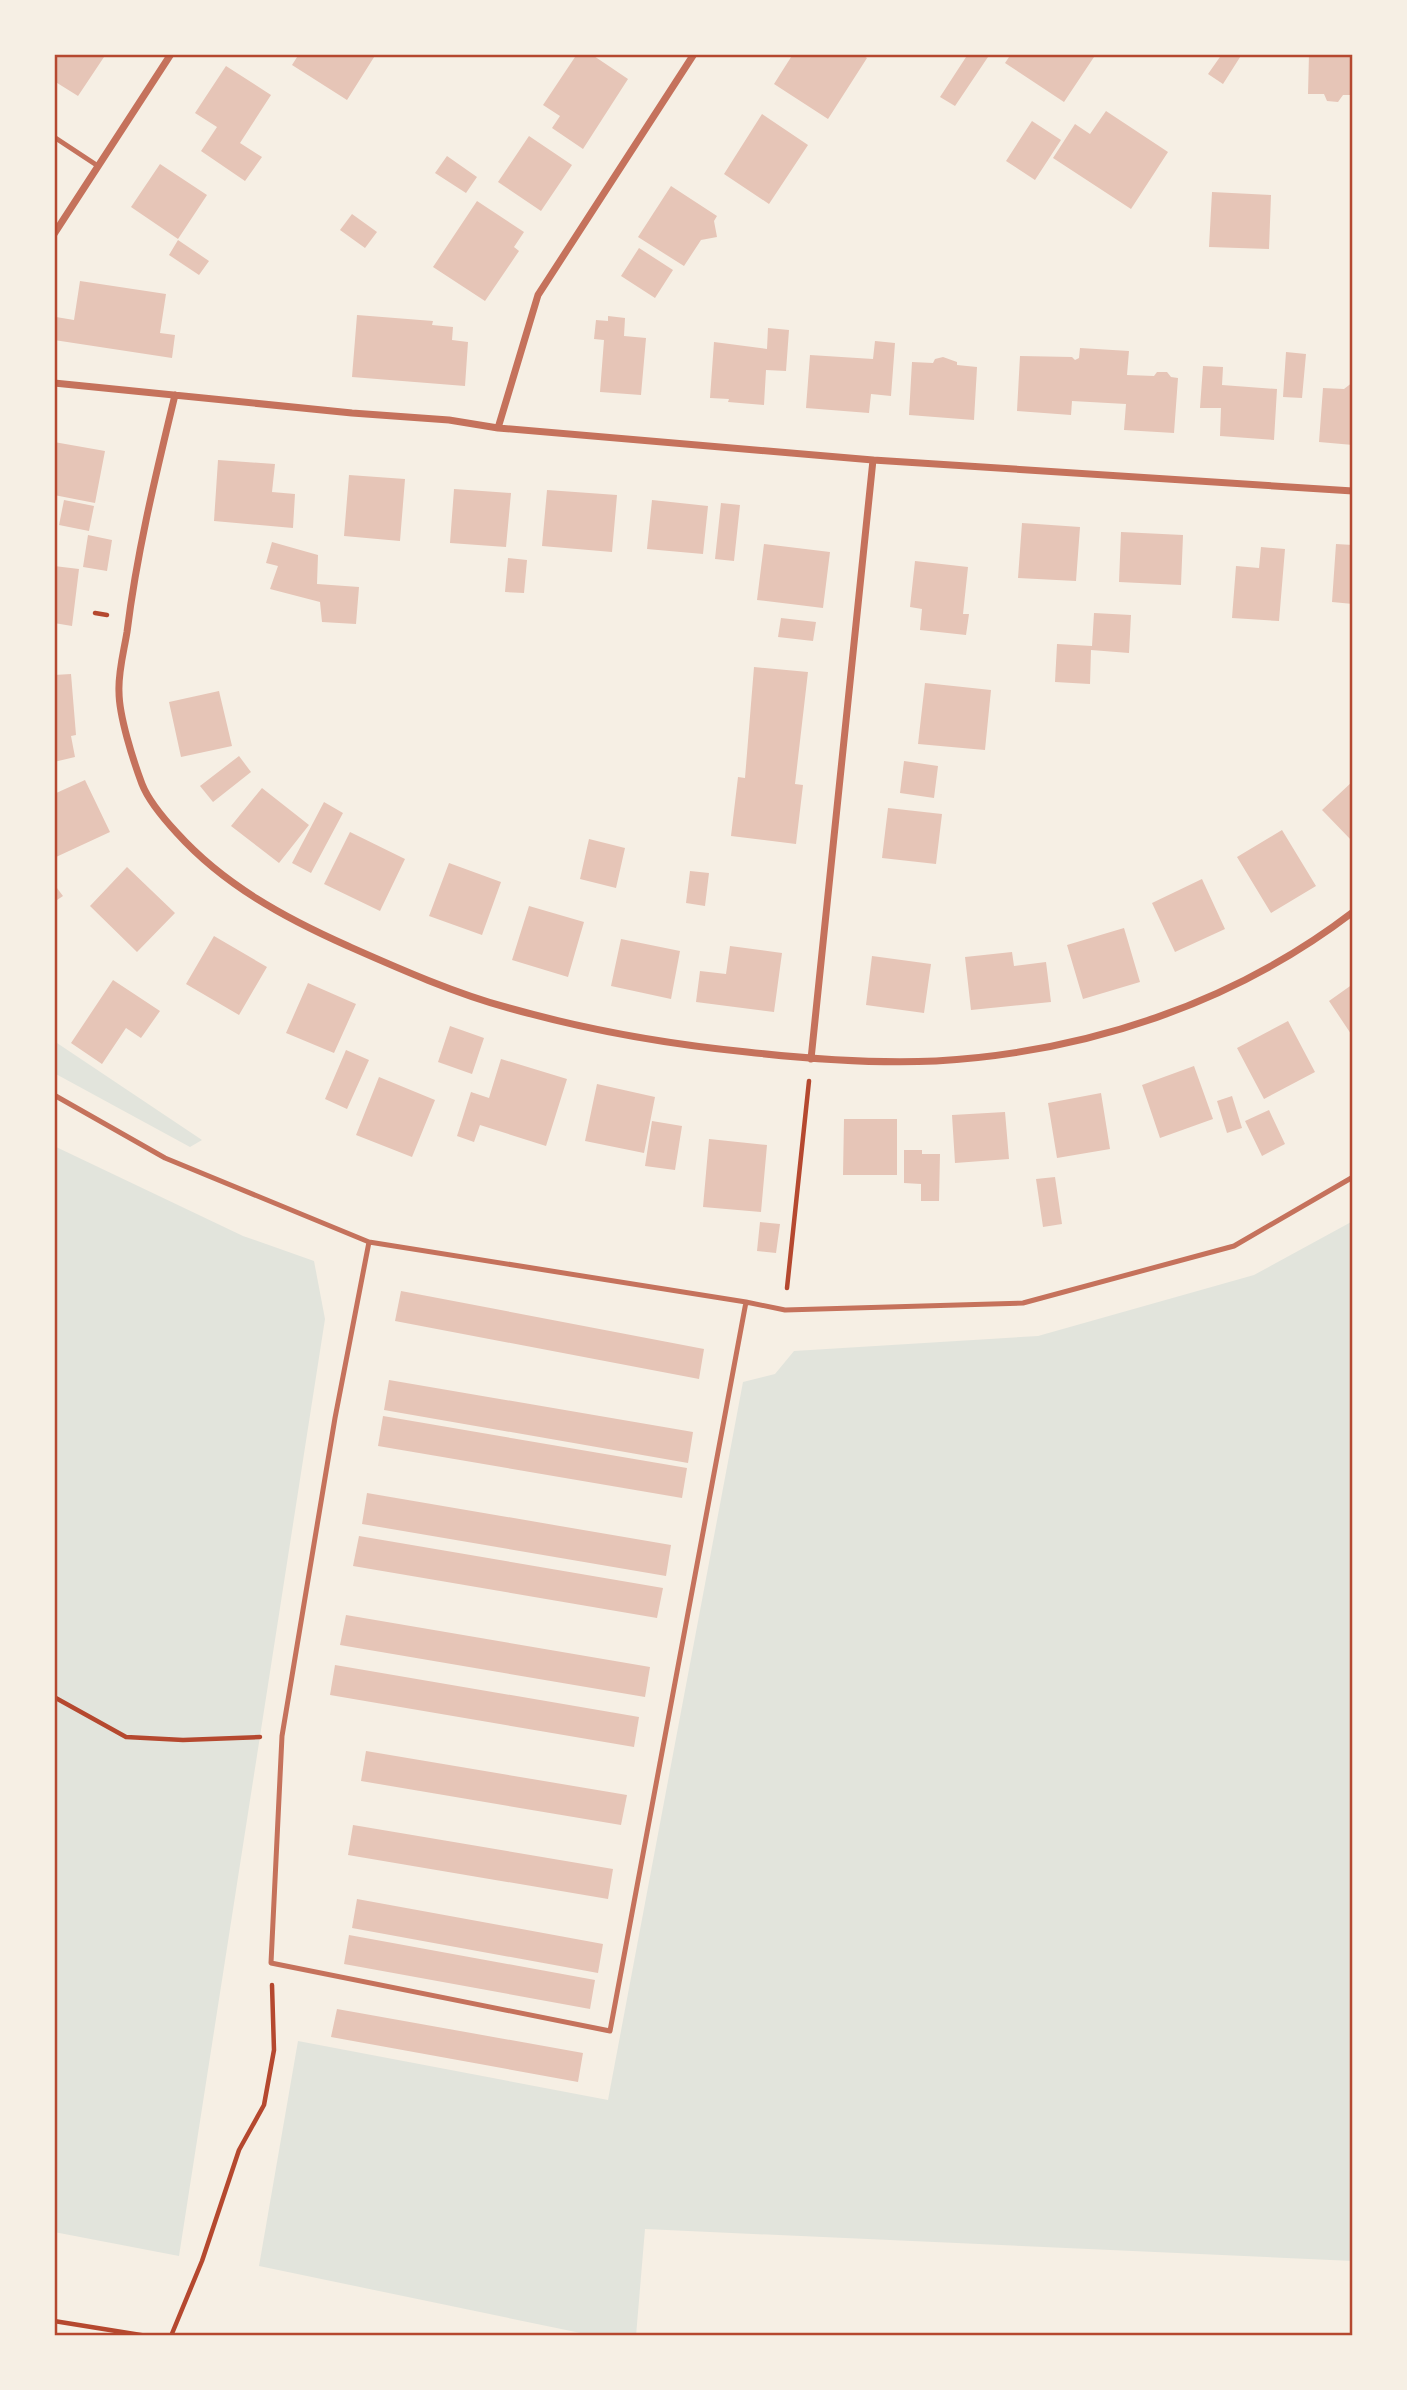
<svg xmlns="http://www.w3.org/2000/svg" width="1407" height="2390" font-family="'Public Sans',sans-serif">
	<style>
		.green { fill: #e2e4dc }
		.building { fill: #e6c5b7 }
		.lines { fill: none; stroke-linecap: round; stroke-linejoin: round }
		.path { stroke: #b5482f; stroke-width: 4.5 }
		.service { stroke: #c5725c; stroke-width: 5 }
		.minor { stroke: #c5725c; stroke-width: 7 }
		.neatline { fill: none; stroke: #b5482f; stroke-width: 2.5 }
	</style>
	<rect width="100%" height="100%" fill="#f6efe4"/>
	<!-- green -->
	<path class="green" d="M 54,1041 L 202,1140 L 190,1147 L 54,1073 Z
		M 54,1146 L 243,1236 L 314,1261 L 325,1319 L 179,2256 L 54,2232 Z
		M 1353,1221 L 1353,2261 L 645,2229 L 636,2336 L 595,2336 L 259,2266 L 298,2041 L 608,2100 L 743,1382 L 775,1374 L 794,1351 L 1038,1336 L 1254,1275 Z"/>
	<!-- building -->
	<path class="building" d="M 54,54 L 106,54 L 78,96 L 54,81 Z
		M 299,54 L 376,54 L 347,100 L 292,65 Z
		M 577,54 L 591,54 L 628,79 L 583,149 L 552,128 L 560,116 L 543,105 Z
		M 793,54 L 861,54 L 867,58 L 828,119 L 774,84 Z
		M 968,54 L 990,54 L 955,106 L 940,97 Z
		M 1011,54 L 1096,54 L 1064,102 L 1005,63 Z
		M 1222,54 L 1242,54 L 1223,84 L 1208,74 Z
		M 1309,54 L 1353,54 L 1353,95 L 1343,95 L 1338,102 L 1327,101 L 1324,94 L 1308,94 Z
		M 226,66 L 271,95 L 240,143 L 262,157 L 245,181 L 201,151 L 217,127 L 195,113 Z
		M 1106,111 L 1168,152 L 1131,209 L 1053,158 L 1075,124 L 1090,134 Z
		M 762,114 L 808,145 L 769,204 L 724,174 Z
		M 1032,121 L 1061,140 L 1035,180 L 1006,161 Z
		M 529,136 L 572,165 L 541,211 L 498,182 Z
		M 447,156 L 477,177 L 466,193 L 435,173 Z
		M 160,164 L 207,195 L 178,239 L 131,207 Z
		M 671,186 L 717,216 L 714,221 L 717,237 L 701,240 L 684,266 L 638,237 Z
		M 1212,192 L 1271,195 L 1269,249 L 1209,247 Z
		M 477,201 L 524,232 L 514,247 L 519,251 L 485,301 L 433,267 Z
		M 352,214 L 377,232 L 365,248 L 340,230 Z
		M 178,240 L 209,261 L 199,275 L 169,255 Z
		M 639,248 L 673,270 L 655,298 L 621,276 Z
		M 80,281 L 166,294 L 160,333 L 175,335 L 172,358 L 54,340 L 56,317 L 74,320 Z
		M 357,315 L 433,321 L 432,325 L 453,327 L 452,340 L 468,342 L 465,386 L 352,377 Z
		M 608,316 L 625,318 L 624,336 L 646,338 L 641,395 L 600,392 L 604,340 L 594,339 L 596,320 L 608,321 Z
		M 768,328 L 789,330 L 786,371 L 766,370 L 764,405 L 728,402 L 729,399 L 710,398 L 714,342 L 767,349 Z
		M 875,341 L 895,343 L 891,396 L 871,394 L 869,413 L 806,408 L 810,355 L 873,359 Z
		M 1080,348 L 1129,351 L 1127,375 L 1154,376 L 1157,372 L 1167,372 L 1171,377 L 1178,378 L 1174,433 L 1124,430 L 1126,404 L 1072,401 L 1071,415 L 1017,411 L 1020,356 L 1072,357 L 1075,360 L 1079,358 Z
		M 1286,352 L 1306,354 L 1302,398 L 1283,397 Z
		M 943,357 L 957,362 L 957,365 L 977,367 L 974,420 L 909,415 L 912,362 L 933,363 L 935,359 Z
		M 1203,366 L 1223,367 L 1222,385 L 1277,389 L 1274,440 L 1220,436 L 1221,408 L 1200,408 Z
		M 1353,382 L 1353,445 L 1319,442 L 1323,388 L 1344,389 Z
		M 54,442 L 105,451 L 95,503 L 54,495 Z
		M 218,460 L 275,464 L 272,492 L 295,494 L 293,528 L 214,521 Z
		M 349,475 L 405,479 L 400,541 L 344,536 Z
		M 454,489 L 511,493 L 506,547 L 450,543 Z
		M 547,490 L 617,495 L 612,552 L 542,546 Z
		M 64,500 L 94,506 L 89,531 L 59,525 Z
		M 652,500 L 708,506 L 703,554 L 647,549 Z
		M 721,503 L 740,505 L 734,561 L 715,559 Z
		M 1022,523 L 1080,527 L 1076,581 L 1018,578 Z
		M 1121,532 L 1183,535 L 1181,585 L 1119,582 Z
		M 88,535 L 112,540 L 107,571 L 83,567 Z
		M 272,542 L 318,555 L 317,584 L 359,587 L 356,624 L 322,622 L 320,602 L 270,589 L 278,566 L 266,563 Z
		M 764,544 L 830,552 L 823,608 L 757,600 Z
		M 1336,544 L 1353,545 L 1353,604 L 1332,602 Z
		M 1261,547 L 1285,549 L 1279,621 L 1232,618 L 1236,566 L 1259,568 Z
		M 508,558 L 527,560 L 524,593 L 505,592 Z
		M 915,561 L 968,567 L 963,614 L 969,614 L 966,635 L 920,630 L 922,609 L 910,607 Z
		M 54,566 L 79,569 L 72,626 L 54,623 Z
		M 1094,613 L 1131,615 L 1129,653 L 1091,650 L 1090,684 L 1055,682 L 1057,644 L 1092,646 Z
		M 781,618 L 816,622 L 813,641 L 778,637 Z
		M 754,667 L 808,672 L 795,784 L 803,785 L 796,844 L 731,836 L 738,777 L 745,778 Z
		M 71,674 L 76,735 L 71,736 L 75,757 L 54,762 L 54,675 Z
		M 925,683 L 991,690 L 985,750 L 918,744 Z
		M 219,691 L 232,746 L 181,757 L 169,702 Z
		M 239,756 L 251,772 L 213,802 L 200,786 Z
		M 904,761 L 938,766 L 934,798 L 900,793 Z
		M 85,780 L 110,832 L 56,857 L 54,794 Z
		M 1353,781 L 1353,842 L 1322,810 Z
		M 262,788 L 309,825 L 279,863 L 231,826 Z
		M 324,802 L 343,813 L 311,873 L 292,863 Z
		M 888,808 L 942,814 L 936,864 L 882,858 Z
		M 1282,830 L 1316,886 L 1271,913 L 1237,857 Z
		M 350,832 L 405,859 L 380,911 L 324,884 Z
		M 589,839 L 625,848 L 616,888 L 580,879 Z
		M 449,863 L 501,882 L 482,935 L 429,916 Z
		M 127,867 L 175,913 L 137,952 L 90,906 Z
		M 690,871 L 709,873 L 705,906 L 686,903 Z
		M 1202,879 L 1225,929 L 1175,952 L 1152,903 Z
		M 54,884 L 63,896 L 54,902 Z
		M 529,906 L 584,922 L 568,977 L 512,960 Z
		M 1124,928 L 1140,982 L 1083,999 L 1067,945 Z
		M 214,936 L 267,967 L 239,1015 L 186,984 Z
		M 621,939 L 680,951 L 671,999 L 611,986 Z
		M 730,946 L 782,953 L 774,1012 L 696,1002 L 700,971 L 726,974 Z
		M 1012,952 L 1014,966 L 1046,962 L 1051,1002 L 971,1010 L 965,957 Z
		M 872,956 L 931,964 L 924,1013 L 866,1005 Z
		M 113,980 L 160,1011 L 141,1038 L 126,1028 L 102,1064 L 71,1043 Z
		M 308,983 L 356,1004 L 334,1053 L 286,1033 Z
		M 1353,984 L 1353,1037 L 1329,1001 Z
		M 1288,1021 L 1315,1072 L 1264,1099 L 1237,1048 Z
		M 450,1026 L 484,1038 L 472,1074 L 438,1062 Z
		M 346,1050 L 369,1060 L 347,1109 L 325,1099 Z
		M 501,1059 L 567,1079 L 546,1146 L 480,1125 L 474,1142 L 457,1136 L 471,1092 L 489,1098 Z
		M 1194,1066 L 1213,1119 L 1160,1138 L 1142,1085 Z
		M 379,1077 L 435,1100 L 412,1157 L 356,1135 Z
		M 597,1084 L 655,1097 L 644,1153 L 585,1141 Z
		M 1101,1093 L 1110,1149 L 1057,1158 L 1048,1103 Z
		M 1232,1096 L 1242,1128 L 1227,1133 L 1217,1101 Z
		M 1269,1110 L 1285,1144 L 1262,1156 L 1245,1121 Z
		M 1005,1112 L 1009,1159 L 955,1163 L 952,1115 Z
		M 844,1119 L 897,1119 L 897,1175 L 843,1175 Z
		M 652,1121 L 682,1126 L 675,1170 L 645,1166 Z
		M 709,1139 L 767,1145 L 761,1212 L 703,1207 Z
		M 904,1150 L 922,1150 L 922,1154 L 940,1154 L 939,1201 L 921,1201 L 921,1184 L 904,1183 Z
		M 1055,1177 L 1062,1224 L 1043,1227 L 1036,1179 Z
		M 760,1222 L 780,1224 L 776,1253 L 757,1251 Z
		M 401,1291 L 704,1349 L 699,1379 L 395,1321 Z
		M 389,1380 L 693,1432 L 688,1463 L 384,1410 Z
		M 383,1416 L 687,1468 L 682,1498 L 378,1446 Z
		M 367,1493 L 671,1545 L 666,1576 L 362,1524 Z
		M 359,1536 L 663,1588 L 657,1618 L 353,1566 Z
		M 346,1615 L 650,1667 L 645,1697 L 340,1645 Z
		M 335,1665 L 639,1717 L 634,1747 L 330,1695 Z
		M 366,1751 L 627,1795 L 621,1825 L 361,1781 Z
		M 353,1825 L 613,1869 L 608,1899 L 348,1855 Z
		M 357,1899 L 603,1944 L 598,1973 L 352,1928 Z
		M 349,1935 L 595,1980 L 590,2009 L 344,1964 Z
		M 337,2009 L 583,2053 L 578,2082 L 331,2037 Z"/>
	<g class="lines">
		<!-- path -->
		<path class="path" d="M 95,613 L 107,615
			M 787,1288 L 809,1081
			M 54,1697 L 126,1737 L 183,1740 L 260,1737
			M 54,2321 L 147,2336
			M 171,2336 L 202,2261 L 239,2150 L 264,2105 L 274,2050 L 272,1985"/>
		<!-- service -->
		<path class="service" d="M 54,137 L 98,166
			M 54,1095 L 165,1158 L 369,1242 L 746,1302 L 785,1310 L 1023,1303 L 1234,1246 L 1353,1177
			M 369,1242 L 335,1418 L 282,1736 L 271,1963 L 610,2031 L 746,1302"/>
		<!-- minor -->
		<path class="minor" d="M 54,234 L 171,54
			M 54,383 L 352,413 L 449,420 L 498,428 L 873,460 L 1353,491
			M 175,395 C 156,474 137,551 127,632 C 124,651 118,672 119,692 C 119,716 133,760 142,784 C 149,802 164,819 177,833 C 224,885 285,918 348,946 C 400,969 454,993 509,1008 C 587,1030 666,1044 747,1052 C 809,1059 873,1064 936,1061 C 1087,1052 1233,1004 1353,912
			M 498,428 L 538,295 L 694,54
			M 811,1059 L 873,460"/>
	</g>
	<!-- border -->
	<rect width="1407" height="2390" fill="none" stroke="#f6efe4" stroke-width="112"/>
	<rect x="56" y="56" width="1295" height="2278" class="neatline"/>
</svg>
